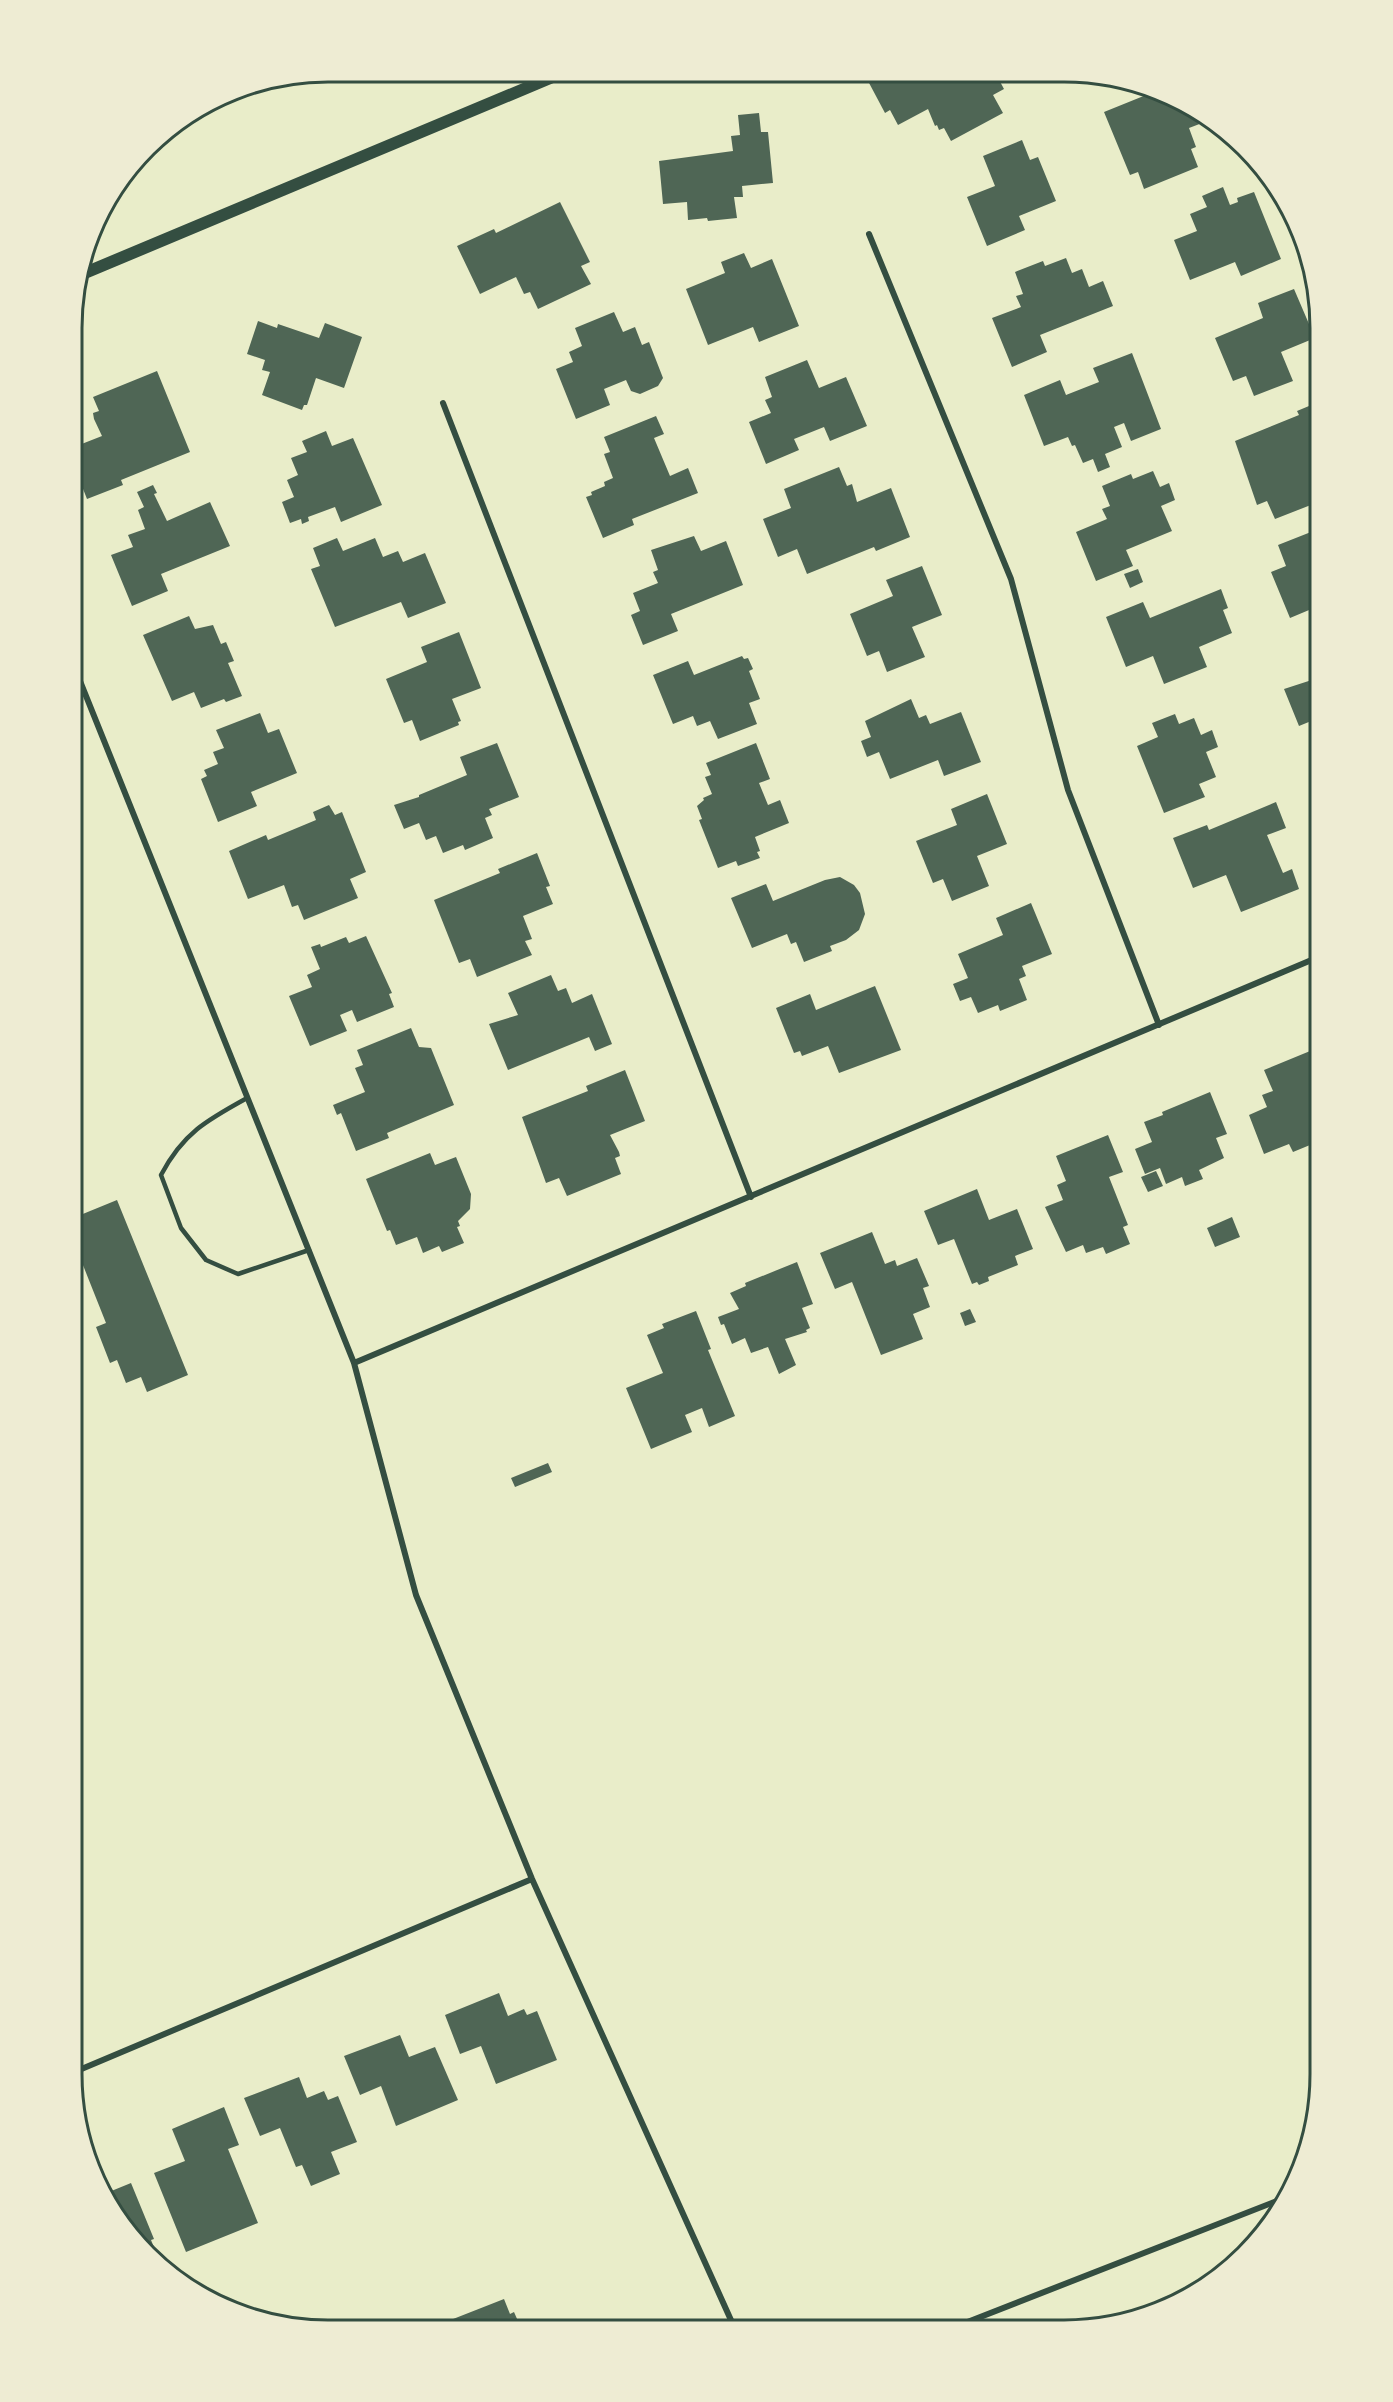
<svg xmlns="http://www.w3.org/2000/svg" width="1393" height="2402" font-family="'Varela Round',sans-serif">
	<style>
		.building { fill: #4f6655 }
		.lines { fill: none; stroke-linecap: round; stroke-linejoin: round }
		.service { stroke: #344e41; stroke-width: 4.5 }
		.minor { stroke: #344e41; stroke-width: 6 }
		.secondary { stroke: #344e41; stroke-width: 12 }
		.rim { fill: none; stroke: #344e41; stroke-width: 3 }
	</style>
	<rect width="100%" height="100%" fill="#e9edc9"/>
	<!-- building -->
	<path class="building" d="M 878,75 L 997,76 L 1004,89 L 993,95 L 1003,113 L 951,141 L 944,128 L 939,130 L 937,125 L 935,126 L 928,109 L 898,125 L 890,110 L 885,113 L 868,81 Z
		M 1156,91 L 1178,98 L 1210,120 L 1189,128 L 1196,147 L 1191,149 L 1198,167 L 1144,189 L 1138,172 L 1130,175 L 1104,112 Z
		M 759,113 L 761,132 L 768,132 L 773,183 L 742,186 L 743,197 L 734,197 L 737,218 L 708,221 L 707,218 L 688,220 L 687,202 L 663,204 L 659,161 L 733,151 L 731,136 L 740,135 L 738,115 Z
		M 1022,140 L 1030,160 L 1038,157 L 1056,201 L 1019,216 L 1025,230 L 987,246 L 967,197 L 995,186 L 983,156 Z
		M 1223,187 L 1230,205 L 1238,202 L 1237,198 L 1254,192 L 1281,259 L 1241,276 L 1235,262 L 1190,280 L 1174,240 L 1197,231 L 1190,214 L 1207,207 L 1202,196 Z
		M 560,202 L 590,262 L 581,266 L 591,284 L 538,309 L 530,292 L 524,294 L 516,277 L 480,294 L 457,246 L 494,229 L 496,233 Z
		M 744,253 L 751,268 L 772,259 L 799,326 L 759,342 L 753,327 L 708,345 L 686,289 L 725,273 L 721,262 Z
		M 1066,258 L 1072,273 L 1082,269 L 1089,287 L 1103,281 L 1113,306 L 1040,335 L 1047,352 L 1012,367 L 992,318 L 1021,307 L 1016,296 L 1023,294 L 1015,272 L 1043,261 L 1045,266 Z
		M 1294,289 L 1315,338 L 1281,352 L 1293,381 L 1254,396 L 1246,376 L 1233,381 L 1215,338 L 1263,318 L 1258,303 Z
		M 614,312 L 623,332 L 635,327 L 642,345 L 649,342 L 663,378 L 658,386 L 640,394 L 631,391 L 626,380 L 604,389 L 610,405 L 576,419 L 556,369 L 573,362 L 569,352 L 582,346 L 575,328 Z
		M 258,321 L 277,328 L 278,324 L 319,338 L 325,323 L 362,337 L 344,388 L 316,378 L 307,405 L 304,405 L 302,410 L 262,395 L 270,372 L 262,370 L 265,360 L 247,354 Z
		M 1132,353 L 1161,429 L 1131,441 L 1124,423 L 1114,427 L 1122,447 L 1105,454 L 1110,467 L 1098,472 L 1093,459 L 1083,463 L 1075,445 L 1072,446 L 1068,437 L 1044,446 L 1024,395 L 1060,380 L 1066,395 L 1099,382 L 1093,368 Z
		M 807,360 L 819,388 L 846,377 L 867,426 L 830,441 L 824,427 L 794,439 L 799,450 L 766,464 L 749,422 L 771,413 L 765,400 L 772,397 L 765,377 Z
		M 157,371 L 190,452 L 121,480 L 123,485 L 87,499 L 74,466 L 74,447 L 102,436 L 94,419 L 93,413 L 99,411 L 93,397 Z
		M 1321,401 L 1321,457 L 1319,458 L 1321,501 L 1275,519 L 1267,501 L 1257,505 L 1235,441 L 1299,415 L 1297,411 Z
		M 656,416 L 664,434 L 654,438 L 670,476 L 688,468 L 698,493 L 632,519 L 634,525 L 603,538 L 586,497 L 592,495 L 591,492 L 605,486 L 604,482 L 613,478 L 604,454 L 610,452 L 604,437 Z
		M 326,431 L 332,446 L 353,438 L 382,505 L 341,522 L 335,507 L 308,517 L 309,521 L 302,524 L 301,519 L 290,523 L 282,502 L 294,497 L 287,480 L 298,475 L 291,458 L 307,452 L 302,441 Z
		M 839,467 L 847,486 L 852,484 L 857,502 L 891,488 L 910,537 L 876,551 L 874,547 L 807,574 L 797,549 L 778,557 L 763,519 L 791,508 L 784,489 Z
		M 1153,471 L 1160,487 L 1169,483 L 1175,500 L 1161,506 L 1172,531 L 1126,550 L 1133,566 L 1096,581 L 1076,532 L 1107,519 L 1102,509 L 1110,506 L 1102,486 L 1131,474 L 1133,479 Z
		M 153,485 L 157,493 L 154,494 L 167,521 L 210,502 L 230,546 L 161,574 L 168,591 L 132,606 L 111,555 L 133,547 L 128,535 L 145,529 L 138,510 L 144,507 L 137,492 Z
		M 1316,530 L 1321,542 L 1321,605 L 1290,618 L 1271,572 L 1286,566 L 1278,545 Z
		M 694,536 L 701,551 L 726,541 L 743,585 L 671,614 L 678,631 L 643,645 L 631,615 L 640,611 L 633,593 L 658,583 L 653,572 L 658,570 L 651,550 Z
		M 337,538 L 343,551 L 375,538 L 383,557 L 398,551 L 403,562 L 425,553 L 446,603 L 408,618 L 401,602 L 335,627 L 311,569 L 320,566 L 313,548 Z
		M 922,566 L 942,615 L 912,627 L 925,657 L 887,672 L 879,651 L 867,656 L 850,614 L 893,596 L 886,580 Z
		M 1138,569 L 1143,582 L 1130,588 L 1124,574 Z
		M 1221,589 L 1228,608 L 1223,610 L 1232,633 L 1199,647 L 1207,667 L 1164,684 L 1153,656 L 1126,667 L 1106,617 L 1143,602 L 1150,618 Z
		M 189,616 L 195,629 L 213,625 L 221,644 L 226,642 L 234,661 L 228,663 L 242,696 L 226,702 L 224,699 L 201,708 L 194,692 L 172,701 L 143,635 Z
		M 459,632 L 481,688 L 452,699 L 461,721 L 458,722 L 459,725 L 420,741 L 412,720 L 404,723 L 386,679 L 427,662 L 421,647 Z
		M 742,656 L 744,659 L 748,658 L 753,669 L 749,671 L 760,699 L 749,703 L 757,724 L 718,739 L 710,721 L 697,726 L 693,716 L 673,724 L 653,675 L 688,661 L 694,675 Z
		M 1321,677 L 1321,717 L 1299,726 L 1284,689 Z
		M 911,699 L 919,718 L 926,715 L 930,724 L 961,712 L 981,762 L 944,776 L 938,760 L 890,779 L 879,752 L 867,757 L 861,741 L 871,737 L 865,721 Z
		M 260,713 L 268,733 L 279,729 L 297,773 L 251,792 L 257,806 L 218,822 L 201,779 L 207,776 L 204,770 L 218,764 L 213,752 L 224,748 L 216,730 Z
		M 1175,714 L 1179,724 L 1194,718 L 1201,735 L 1212,730 L 1218,747 L 1206,752 L 1216,777 L 1199,784 L 1205,797 L 1164,813 L 1137,746 L 1158,737 L 1152,723 Z
		M 497,743 L 519,797 L 489,809 L 492,815 L 485,818 L 493,838 L 465,850 L 463,845 L 443,853 L 436,836 L 426,840 L 419,823 L 404,829 L 394,805 L 419,797 L 419,795 L 467,775 L 460,757 Z
		M 756,743 L 770,779 L 759,783 L 768,805 L 780,800 L 789,823 L 755,837 L 760,851 L 757,852 L 760,858 L 738,866 L 736,861 L 718,868 L 699,820 L 702,819 L 697,806 L 704,800 L 703,798 L 712,794 L 705,777 L 711,775 L 706,763 Z
		M 987,794 L 1007,844 L 977,856 L 989,886 L 952,901 L 943,879 L 933,883 L 916,841 L 957,825 L 951,809 Z
		M 1276,802 L 1286,828 L 1267,835 L 1283,873 L 1292,869 L 1299,889 L 1241,912 L 1226,875 L 1193,888 L 1173,838 L 1207,825 L 1209,830 Z
		M 329,805 L 335,815 L 342,812 L 366,872 L 350,879 L 358,898 L 304,920 L 298,905 L 292,907 L 284,885 L 248,899 L 229,851 L 266,835 L 268,840 L 316,820 L 313,812 Z
		M 537,853 L 550,886 L 546,887 L 553,904 L 523,916 L 532,939 L 525,941 L 532,955 L 477,977 L 470,959 L 459,963 L 434,900 L 500,873 L 498,869 Z
		M 840,877 L 854,885 L 860,893 L 865,914 L 859,930 L 846,940 L 830,946 L 832,951 L 804,962 L 796,942 L 791,944 L 787,934 L 752,948 L 731,898 L 766,884 L 773,901 L 825,880 Z
		M 1031,903 L 1052,954 L 1022,966 L 1026,976 L 1019,979 L 1027,1000 L 1000,1011 L 998,1005 L 978,1013 L 971,997 L 960,1001 L 953,984 L 968,978 L 958,954 L 1003,935 L 996,918 Z
		M 366,936 L 392,993 L 389,994 L 394,1007 L 357,1022 L 352,1010 L 340,1015 L 347,1031 L 310,1046 L 289,996 L 312,987 L 307,975 L 320,969 L 311,947 L 320,944 L 321,947 L 346,937 L 349,943 Z
		M 551,975 L 558,991 L 566,988 L 572,1003 L 592,994 L 612,1044 L 595,1051 L 589,1037 L 508,1070 L 489,1024 L 518,1015 L 508,993 Z
		M 875,986 L 901,1050 L 839,1073 L 828,1046 L 802,1056 L 800,1051 L 794,1053 L 776,1008 L 810,994 L 816,1010 Z
		M 411,1028 L 419,1047 L 431,1048 L 454,1105 L 387,1133 L 389,1138 L 356,1151 L 341,1113 L 337,1115 L 333,1105 L 365,1092 L 355,1068 L 363,1065 L 357,1050 Z
		M 1315,1049 L 1321,1064 L 1321,1089 L 1318,1090 L 1321,1097 L 1321,1164 L 1318,1165 L 1310,1145 L 1293,1152 L 1289,1144 L 1264,1154 L 1249,1115 L 1267,1107 L 1262,1095 L 1273,1091 L 1264,1070 Z
		M 625,1070 L 645,1121 L 610,1135 L 619,1152 L 620,1156 L 615,1158 L 621,1174 L 567,1196 L 559,1178 L 546,1183 L 522,1117 L 588,1091 L 586,1086 Z
		M 1210,1092 L 1227,1134 L 1216,1138 L 1224,1158 L 1199,1170 L 1203,1179 L 1185,1186 L 1182,1177 L 1166,1184 L 1160,1168 L 1145,1174 L 1135,1149 L 1152,1142 L 1144,1122 L 1163,1115 L 1162,1112 Z
		M 1108,1135 L 1123,1172 L 1109,1177 L 1128,1225 L 1123,1227 L 1130,1244 L 1106,1254 L 1103,1247 L 1086,1253 L 1083,1245 L 1066,1252 L 1045,1207 L 1063,1200 L 1057,1185 L 1066,1181 L 1056,1156 Z
		M 430,1153 L 435,1165 L 456,1157 L 471,1194 L 470,1209 L 458,1221 L 460,1226 L 457,1227 L 464,1243 L 442,1252 L 439,1246 L 423,1253 L 417,1237 L 396,1245 L 390,1230 L 387,1231 L 366,1179 Z
		M 1156,1171 L 1163,1186 L 1148,1192 L 1141,1177 Z
		M 977,1189 L 989,1220 L 1017,1209 L 1033,1249 L 1015,1256 L 1018,1265 L 988,1277 L 989,1281 L 979,1285 L 977,1282 L 972,1284 L 954,1239 L 938,1245 L 924,1211 Z
		M 117,1200 L 188,1375 L 147,1392 L 141,1377 L 126,1383 L 117,1360 L 110,1363 L 96,1327 L 106,1323 L 73,1240 L 73,1218 Z
		M 1232,1217 L 1240,1237 L 1215,1247 L 1207,1228 Z
		M 872,1232 L 885,1264 L 895,1260 L 897,1266 L 917,1258 L 929,1286 L 923,1288 L 930,1307 L 913,1314 L 923,1339 L 881,1355 L 852,1282 L 835,1289 L 820,1253 Z
		M 797,1262 L 813,1304 L 802,1308 L 810,1328 L 806,1330 L 807,1332 L 785,1339 L 796,1365 L 779,1374 L 768,1347 L 751,1353 L 745,1338 L 732,1344 L 724,1324 L 721,1325 L 718,1317 L 739,1309 L 730,1293 L 746,1286 L 745,1283 Z
		M 970,1309 L 976,1322 L 965,1326 L 960,1313 Z
		M 696,1311 L 711,1349 L 708,1350 L 735,1416 L 709,1427 L 702,1408 L 685,1415 L 692,1432 L 651,1449 L 626,1388 L 663,1373 L 647,1335 L 664,1328 L 662,1324 Z
		M 548,1463 L 552,1472 L 515,1487 L 511,1478 Z
		M 499,1993 L 508,2016 L 524,2009 L 527,2015 L 537,2011 L 557,2060 L 496,2084 L 481,2046 L 460,2054 L 445,2015 Z
		M 400,2035 L 409,2057 L 435,2047 L 458,2100 L 396,2126 L 381,2086 L 360,2095 L 344,2056 Z
		M 299,2077 L 307,2098 L 324,2091 L 328,2100 L 338,2096 L 357,2142 L 331,2152 L 340,2174 L 311,2186 L 302,2165 L 296,2167 L 280,2128 L 260,2136 L 244,2098 Z
		M 224,2107 L 239,2145 L 228,2149 L 258,2223 L 186,2252 L 154,2173 L 185,2161 L 172,2129 Z
		M 131,2183 L 154,2239 L 151,2240 L 158,2257 L 154,2258 L 115,2216 L 104,2194 Z
		M 504,2299 L 510,2314 L 514,2312 L 521,2328 L 451,2328 L 448,2321 Z
		M 414,2319 L 418,2328 L 393,2328 Z"/>
	<g class="lines">
		<!-- service -->
		<path class="service" d="M 247,1098 C 207,1120 183,1133 161,1175 L 181,1228 L 206,1260 L 238,1274 L 309,1250"/>
		<!-- minor -->
		<path class="minor" d="M 869,234 L 1011,579 L 1068,790 L 1159,1025
			M 443,403 L 751,1197
			M 74,666 L 354,1363 L 416,1595 L 532,1879 L 735,2329
			M 354,1363 L 1321,956
			M 72,2073 L 532,1879
			M 947,2330 L 1287,2197"/>
		<!-- secondary -->
		<path class="secondary" d="M 80,275 L 562,73"/>
	</g>
	<!-- crop -->
	<path d="M0 0H1393V2402H0ZM328 82H1064A246 246 0 0 1 1310 328V2074A246 246 0 0 1 1064 2320H328A246 246 0 0 1 82 2074V328A246 246 0 0 1 328 82Z" fill="#eeecd3" fill-rule="evenodd"/>
	<path class="rim" d="M328 82H1064A246 246 0 0 1 1310 328V2074A246 246 0 0 1 1064 2320H328A246 246 0 0 1 82 2074V328A246 246 0 0 1 328 82Z"/>
</svg>
